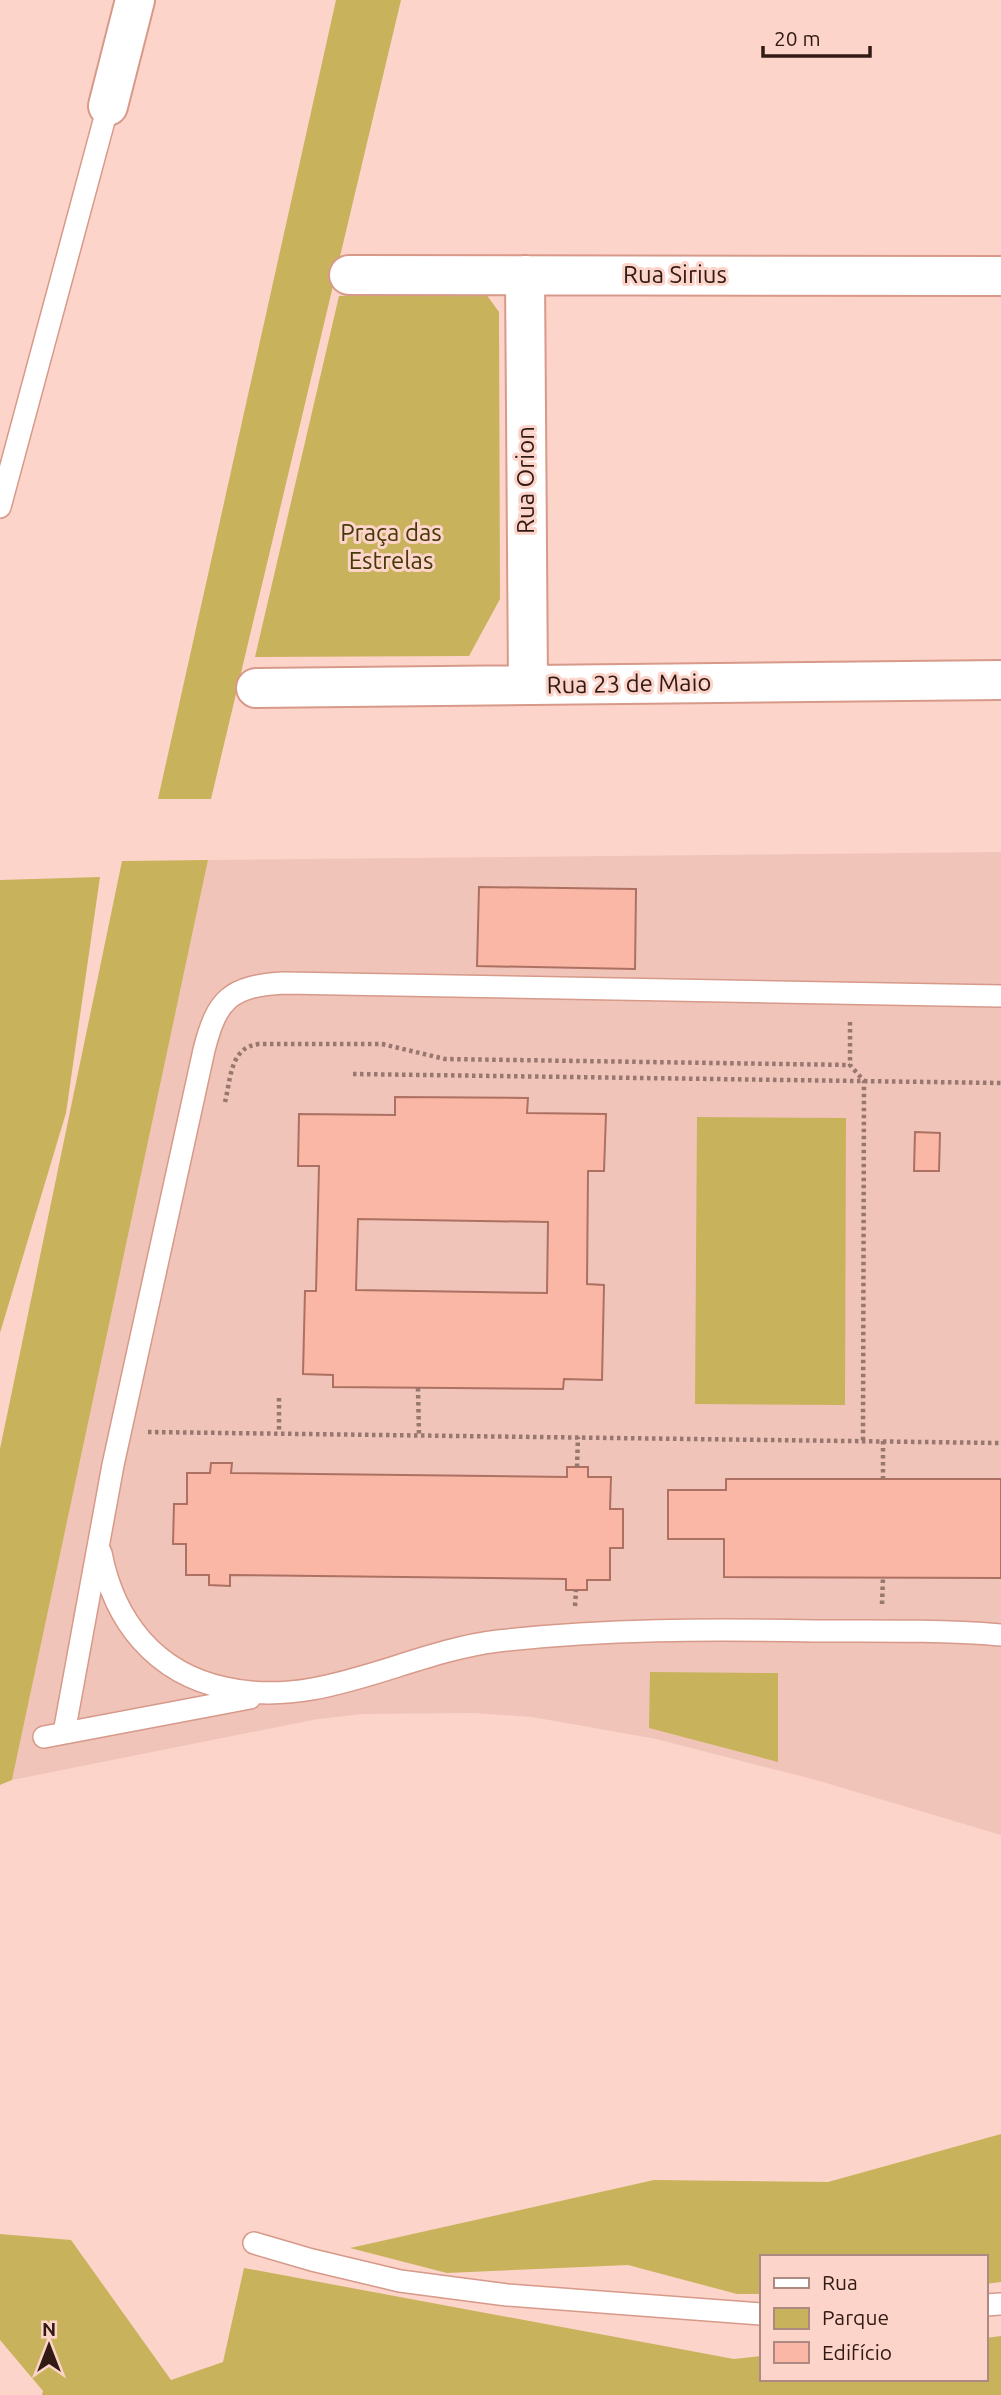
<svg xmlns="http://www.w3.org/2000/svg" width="1001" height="2395" font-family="Ubuntu,sans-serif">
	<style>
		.built { fill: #f0c4b9 }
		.green { fill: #c9b25c }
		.building { fill: #fbb7a6; stroke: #ac7162; stroke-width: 2; fill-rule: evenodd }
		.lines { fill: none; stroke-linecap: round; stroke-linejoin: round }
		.lane-casing { stroke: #d79989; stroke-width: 24 }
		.street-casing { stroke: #d79989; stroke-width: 42 }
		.path { stroke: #98776f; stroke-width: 4.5; stroke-dasharray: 3.5 3.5; stroke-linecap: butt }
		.lane { stroke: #fff; stroke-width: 21 }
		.street { stroke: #fff; stroke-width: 38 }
		.labels { text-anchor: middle; stroke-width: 6; stroke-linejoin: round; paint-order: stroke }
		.street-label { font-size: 24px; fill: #321a14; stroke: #fdd4ca }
		.park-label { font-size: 24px; fill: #453907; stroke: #fdd4ca }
	</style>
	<rect width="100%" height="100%" fill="#fdd4ca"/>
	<!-- built -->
	<path class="built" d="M 1001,852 L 1001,1835 L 816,1780 L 656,1739 L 532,1717 L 473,1713 L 363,1714 L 318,1719 L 12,1780 L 208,860 Z"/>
	<!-- green -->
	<path class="green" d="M 336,0 L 401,0 L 211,799 L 158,799 Z
		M 486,294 L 499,312 L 500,599 L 469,656 L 255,657 L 339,296 Z
		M 208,860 L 12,1780 L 0,1785 L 0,1449 L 122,861 Z
		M 100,877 L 66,1113 L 0,1333 L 0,880 Z
		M 697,1117 L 846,1118 L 845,1405 L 695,1404 Z
		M 650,1672 L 778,1673 L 778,1762 L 649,1728 Z
		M 1001,2134 L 1001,2282 L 985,2284 L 985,2257 L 761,2257 L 761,2294 L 737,2294 L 628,2265 L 447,2273 L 350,2248 L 654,2180 L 828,2182 Z
		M 0,2234 L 71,2240 L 171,2380 L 223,2362 L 244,2268 L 734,2359 L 761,2356 L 761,2379 L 985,2379 L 985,2338 L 1001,2336 L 1001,2395 L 42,2395 L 43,2391 L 0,2340 Z"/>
	<!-- building -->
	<path class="building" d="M 479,887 L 636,889 L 635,969 L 477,966 Z
		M 395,1097 L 528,1098 L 527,1113 L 606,1114 L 604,1171 L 588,1171 L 587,1284 L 604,1285 L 602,1380 L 564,1379 L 563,1389 L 333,1387 L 333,1375 L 303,1374 L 305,1291 L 316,1291 L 319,1166 L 298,1166 L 299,1114 L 395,1115 ZM 358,1219 L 548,1222 L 547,1293 L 356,1290 Z
		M 915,1132 L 940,1133 L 939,1171 L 914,1171 Z
		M 211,1463 L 232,1463 L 231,1473 L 567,1477 L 567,1467 L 588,1467 L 588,1477 L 611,1477 L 610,1509 L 623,1509 L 623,1548 L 610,1548 L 610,1580 L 587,1580 L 587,1590 L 566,1590 L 566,1579 L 230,1575 L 230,1586 L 209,1585 L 209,1575 L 186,1575 L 186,1544 L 173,1544 L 174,1504 L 187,1504 L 187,1473 L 210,1473 Z
		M 726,1479 L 1001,1479 L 1001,1578 L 724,1577 L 724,1539 L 668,1539 L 668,1490 L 726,1490 Z"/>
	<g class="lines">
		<!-- lane casing -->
		<g class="lane-casing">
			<path id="lane" d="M 0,507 L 108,106
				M 101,1553 C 114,1621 155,1673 225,1688 C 320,1710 406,1652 498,1641 C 604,1629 710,1629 816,1631 C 877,1631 940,1630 1001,1635
				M 64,1733 L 113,1465 L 204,1050 C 217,999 230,986 284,983 L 1001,996
				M 44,1737 L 250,1698
				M 254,2243 L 312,2260 L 400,2281 L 507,2295 L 761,2314
				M 985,2305 L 1001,2304"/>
		</g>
		<!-- street casing -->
		<g class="street-casing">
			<path id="street" d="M 108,106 L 135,0
				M 349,275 L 1001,276
				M 525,275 L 528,685
				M 256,688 L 1001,680"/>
		</g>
		<!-- path -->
		<path class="path" d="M 850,1022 L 850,1065 L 864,1081 L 863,1441
			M 353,1074 L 1001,1083
			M 225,1102 C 231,1078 230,1047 259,1044 L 382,1044 L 445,1059 L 850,1065
			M 418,1388 L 419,1435
			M 279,1398 L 279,1433
			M 148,1432 L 1001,1443
			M 883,1441 L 883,1479
			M 577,1467 L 578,1437
			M 882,1604 L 883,1577
			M 575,1606 L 576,1590"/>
		<!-- lane -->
		<use href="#lane" class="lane"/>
		<!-- street -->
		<use href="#street" class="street"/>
	</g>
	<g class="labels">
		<!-- street labels -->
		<g class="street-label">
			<text x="675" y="283">Rua Sirius</text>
			<text transform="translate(526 480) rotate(-90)" y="8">Rua Orion</text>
			<text transform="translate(629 684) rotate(-1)" y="8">Rua 23 de Maio</text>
		</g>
		<!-- park labels -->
		<g class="park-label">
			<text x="391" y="541">Praça das<tspan x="391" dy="28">Estrelas</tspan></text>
		</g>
	</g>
	<!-- legend -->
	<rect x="760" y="2255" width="228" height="126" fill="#fdd4ca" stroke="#ac8a81" stroke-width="2"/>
	<rect x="774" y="2278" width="35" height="10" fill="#ffffff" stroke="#ac8a81" stroke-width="2"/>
	<text x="822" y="2290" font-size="21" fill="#321a14">Rua</text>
	<rect x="774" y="2308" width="35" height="21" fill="#c9b25c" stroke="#ac8a81" stroke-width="2"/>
	<text x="822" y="2325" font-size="21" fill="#321a14">Parque</text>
	<rect x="774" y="2342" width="35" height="21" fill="#fbb7a6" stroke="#ac8a81" stroke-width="2"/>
	<text x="822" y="2360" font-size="21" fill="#321a14">Edifício</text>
	<!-- north arrow -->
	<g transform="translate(49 2346)" stroke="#fdd4ca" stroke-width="5" paint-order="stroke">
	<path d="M0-5L12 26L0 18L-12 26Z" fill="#321a14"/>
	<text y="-10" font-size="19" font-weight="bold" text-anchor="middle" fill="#321a14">N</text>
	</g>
	<!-- scale -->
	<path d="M763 46v10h107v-10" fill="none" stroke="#321a14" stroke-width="3.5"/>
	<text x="774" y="46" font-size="21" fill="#321a14" stroke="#fdd4ca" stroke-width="5" paint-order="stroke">20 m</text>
</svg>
